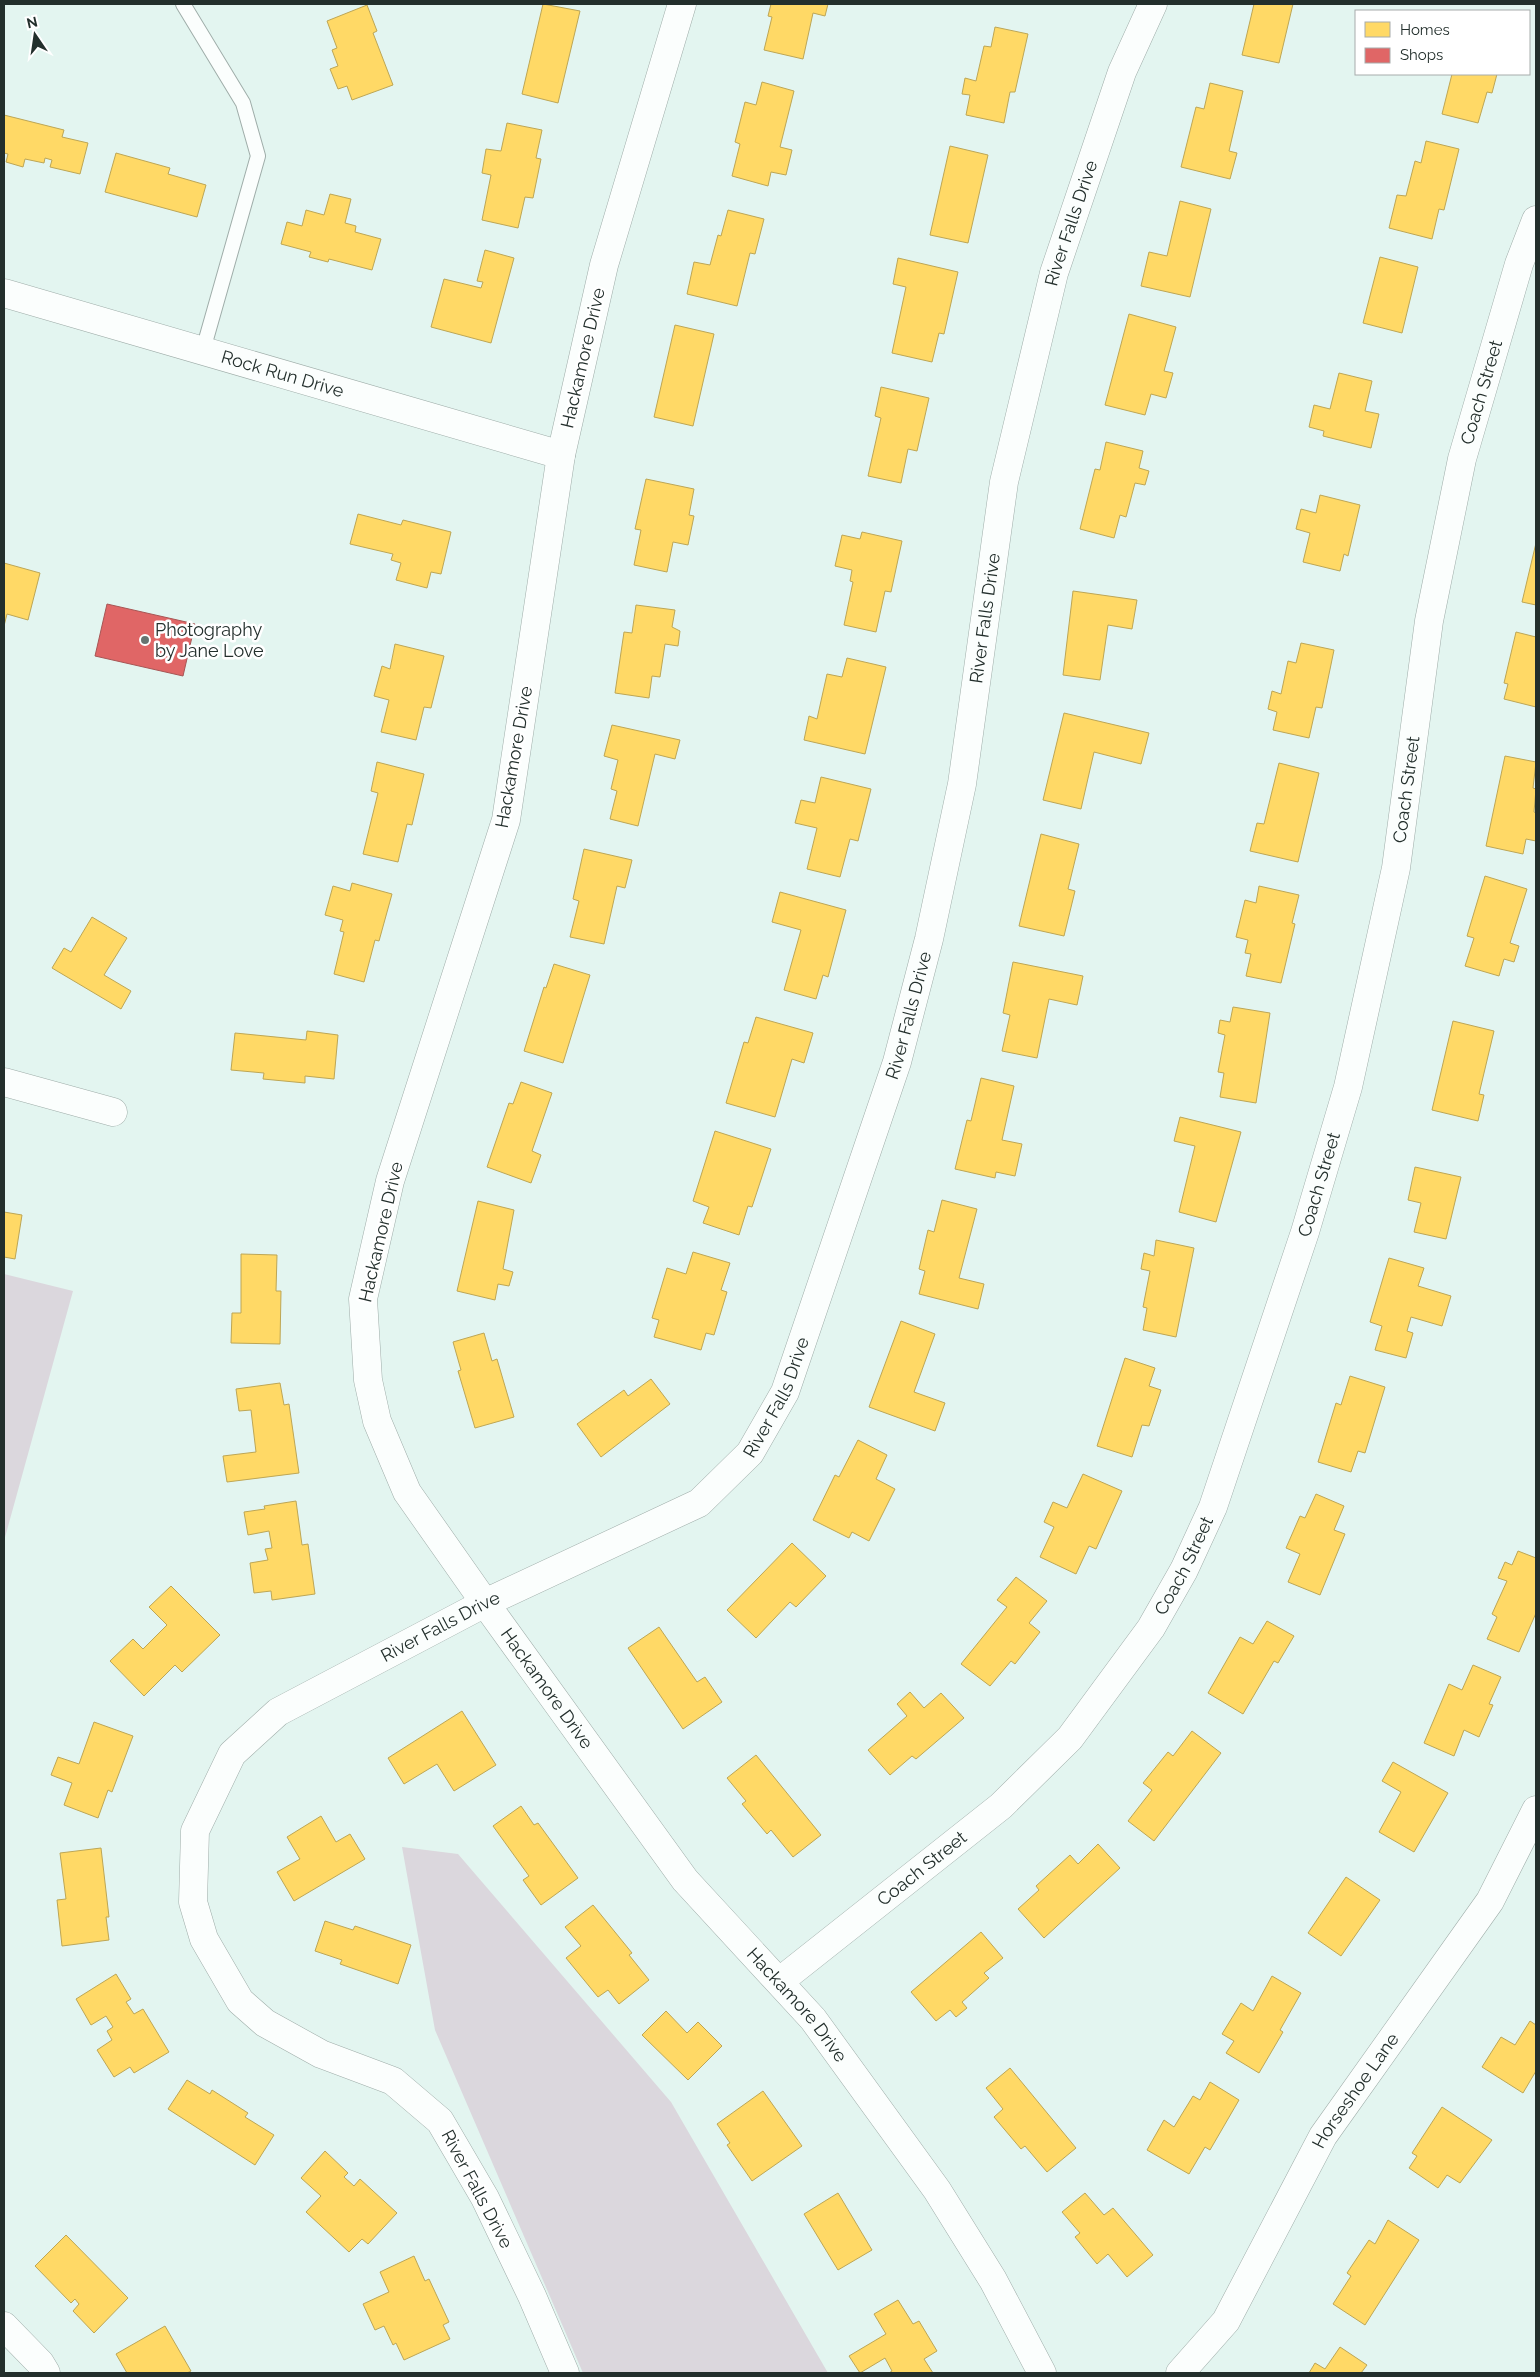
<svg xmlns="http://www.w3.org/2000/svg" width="1540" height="2377" font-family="Raleway,sans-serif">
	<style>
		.green { fill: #dbd7dd }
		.homes { fill: #ffd966; stroke: #bda655 }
		.shops { fill: #e06666; stroke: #a75655 }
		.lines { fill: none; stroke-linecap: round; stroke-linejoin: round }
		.service-casing { stroke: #9fada9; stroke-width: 16 }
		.minor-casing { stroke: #9fada9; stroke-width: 29 }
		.service { stroke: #fbfefd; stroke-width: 14 }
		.minor { stroke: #fbfefd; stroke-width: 28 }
		.poi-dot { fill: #667471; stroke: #fff; stroke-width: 2 }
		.labels { text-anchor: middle; stroke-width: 5; stroke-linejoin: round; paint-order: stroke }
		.street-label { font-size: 18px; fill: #232f2c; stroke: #fff }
		.poi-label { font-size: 18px; fill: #232f2c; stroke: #fff; text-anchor: start }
	</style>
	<rect width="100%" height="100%" fill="#e3f5f0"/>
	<!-- green -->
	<path class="green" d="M 4,1274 L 73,1291 L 4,1541 Z
		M 402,1847 L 458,1854 L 671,2102 L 828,2373 L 583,2373 L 435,2030 Z"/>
	<!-- homes -->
	<path class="homes" d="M 543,4 L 580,11 L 558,103 L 522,94 Z
		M 771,4 L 828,4 L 825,16 L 813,13 L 803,59 L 764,50 L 772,17 L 768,16 Z
		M 1254,4 L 1293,4 L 1279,63 L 1242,55 Z
		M 367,5 L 377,31 L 373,33 L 393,85 L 352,100 L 347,86 L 338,89 L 330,69 L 338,66 L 332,50 L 337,48 L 327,21 Z
		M 995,27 L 1028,34 L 1015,92 L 1010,92 L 1004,123 L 966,115 L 970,95 L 962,94 L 965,78 L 976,81 L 984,46 L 991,47 Z
		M 1452,74 L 1497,74 L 1492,93 L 1487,92 L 1478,123 L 1442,114 Z
		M 762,82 L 794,91 L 780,147 L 792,150 L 786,175 L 771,172 L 768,186 L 732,176 L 740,144 L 735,142 L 745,102 L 756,105 Z
		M 1210,83 L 1243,91 L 1229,151 L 1237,153 L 1230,179 L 1181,167 L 1196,107 L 1204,109 Z
		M 4,115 L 64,130 L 62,137 L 88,143 L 80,174 L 50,167 L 52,160 L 45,158 L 44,163 L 25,159 L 23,167 L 6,162 L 8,154 L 4,153 Z
		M 507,123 L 542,130 L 536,158 L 541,159 L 533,198 L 525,197 L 518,228 L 482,220 L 491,175 L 482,173 L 486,149 L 501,151 Z
		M 1426,141 L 1459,149 L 1444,210 L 1439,209 L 1432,239 L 1389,228 L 1397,195 L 1406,196 L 1415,161 L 1421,163 Z
		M 950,146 L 988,155 L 968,243 L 930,235 Z
		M 116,153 L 170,168 L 168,174 L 206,185 L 197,217 L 105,192 Z
		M 330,194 L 351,199 L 345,223 L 356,226 L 355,232 L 381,239 L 372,270 L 329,259 L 328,262 L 309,257 L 311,252 L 281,244 L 287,222 L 302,226 L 306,210 L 324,215 Z
		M 1180,201 L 1211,209 L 1190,297 L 1141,286 L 1149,252 L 1167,256 Z
		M 728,210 L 764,219 L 755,254 L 750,253 L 737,306 L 687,294 L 694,262 L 710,265 L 718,235 L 721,236 Z
		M 485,250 L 514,258 L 491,343 L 431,327 L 444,279 L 481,288 L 483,282 L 477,281 Z
		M 1380,257 L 1418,267 L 1402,333 L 1363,323 Z
		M 898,258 L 958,272 L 944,334 L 939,333 L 932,362 L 892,353 L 906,287 L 893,284 Z
		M 1129,314 L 1176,327 L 1164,371 L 1173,373 L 1166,398 L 1151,394 L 1145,415 L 1105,405 Z
		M 675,325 L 714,334 L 693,426 L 654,417 Z
		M 1339,373 L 1372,381 L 1365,411 L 1379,414 L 1371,448 L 1323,436 L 1324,431 L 1309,427 L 1314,405 L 1330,409 Z
		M 881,387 L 929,398 L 917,451 L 908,449 L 901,483 L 868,476 L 881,418 L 875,416 Z
		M 1106,442 L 1143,451 L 1139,468 L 1149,471 L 1145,485 L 1135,483 L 1126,517 L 1120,515 L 1114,538 L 1080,529 L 1095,469 L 1100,470 Z
		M 646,479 L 694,489 L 689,515 L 694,516 L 688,545 L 673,542 L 667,572 L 634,565 L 641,530 L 635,529 Z
		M 1320,495 L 1360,505 L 1348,556 L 1344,554 L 1340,571 L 1303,562 L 1310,533 L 1296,529 L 1301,509 L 1316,513 Z
		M 358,514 L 401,525 L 403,520 L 451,532 L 441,574 L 431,572 L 427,588 L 396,580 L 401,563 L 391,560 L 393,554 L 350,544 Z
		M 862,532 L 902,541 L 891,592 L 885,591 L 876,632 L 844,625 L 853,582 L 850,581 L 852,570 L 835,566 L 842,535 L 860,539 Z
		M 1536,543 L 1536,605 L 1522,602 Z
		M 4,563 L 40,573 L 28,620 L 7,614 L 4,626 Z
		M 1073,591 L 1137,600 L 1132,629 L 1108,625 L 1100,680 L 1063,675 Z
		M 636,605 L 675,610 L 672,627 L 680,631 L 678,646 L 665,644 L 660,677 L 652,676 L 649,698 L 615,693 L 624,632 L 632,633 Z
		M 1516,632 L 1536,637 L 1536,707 L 1504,699 L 1508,684 L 1504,683 Z
		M 1301,643 L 1334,650 L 1322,708 L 1316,707 L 1309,738 L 1273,730 L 1277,712 L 1268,709 L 1272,691 L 1281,694 L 1288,661 L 1296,663 Z
		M 395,644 L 444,656 L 431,708 L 424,707 L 416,740 L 381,732 L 389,700 L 374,696 L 382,666 L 390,669 Z
		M 847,658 L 886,667 L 865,754 L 804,740 L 809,716 L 817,719 L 827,674 L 842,677 Z
		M 1064,713 L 1149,733 L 1141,764 L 1094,752 L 1081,809 L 1043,800 Z
		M 612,725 L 680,740 L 675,759 L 655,754 L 638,826 L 610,819 L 617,791 L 611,789 L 618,760 L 604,756 Z
		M 1505,756 L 1536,762 L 1533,788 L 1536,789 L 1534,812 L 1536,813 L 1536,841 L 1526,839 L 1523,854 L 1486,846 Z
		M 377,762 L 424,774 L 412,825 L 407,824 L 398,862 L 363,854 L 378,793 L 371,791 Z
		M 1279,763 L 1319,773 L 1298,862 L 1250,851 L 1257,823 L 1264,824 Z
		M 821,777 L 871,789 L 858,841 L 850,839 L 840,877 L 807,869 L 817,828 L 795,823 L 801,800 L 815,803 Z
		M 1041,834 L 1079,844 L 1068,889 L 1075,891 L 1064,936 L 1019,926 Z
		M 584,849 L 632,860 L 625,888 L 617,886 L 604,944 L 570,937 L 579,901 L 573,899 Z
		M 1485,876 L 1527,889 L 1510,943 L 1519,946 L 1514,962 L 1504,959 L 1499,976 L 1465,966 L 1474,938 L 1467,936 Z
		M 352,883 L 392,894 L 379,941 L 375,940 L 364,982 L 334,974 L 344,932 L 340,931 L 343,920 L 325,915 L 333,886 L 350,891 Z
		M 1259,886 L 1299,895 L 1292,923 L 1295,924 L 1281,983 L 1246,976 L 1251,954 L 1245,953 L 1248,940 L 1236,937 L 1245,900 L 1256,903 Z
		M 780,892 L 846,910 L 828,977 L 823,975 L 816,999 L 784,990 L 801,930 L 772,922 Z
		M 92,917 L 127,938 L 104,975 L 131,991 L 121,1009 L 52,968 L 64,948 L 71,952 Z
		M 1013,962 L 1083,976 L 1077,1005 L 1049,999 L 1037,1058 L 1002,1051 L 1010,1015 L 1003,1013 Z
		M 554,964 L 590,975 L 563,1063 L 524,1051 L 544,987 L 546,988 Z
		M 1233,1007 L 1270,1013 L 1256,1103 L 1220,1097 L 1224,1073 L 1218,1072 L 1225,1035 L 1218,1033 L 1220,1020 L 1230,1022 Z
		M 756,1017 L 813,1033 L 804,1063 L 792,1059 L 775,1117 L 726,1103 L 744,1042 L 748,1043 Z
		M 1453,1021 L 1494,1031 L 1479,1094 L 1484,1095 L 1478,1121 L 1432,1110 Z
		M 307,1031 L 338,1035 L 334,1079 L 305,1076 L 305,1083 L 263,1079 L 264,1073 L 231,1070 L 235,1033 L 306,1040 Z
		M 981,1078 L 1014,1086 L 1002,1140 L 1022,1144 L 1015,1176 L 996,1172 L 995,1178 L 955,1169 L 967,1120 L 971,1121 Z
		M 521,1082 L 552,1093 L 532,1151 L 541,1155 L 531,1183 L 487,1167 L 509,1103 L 513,1104 Z
		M 1180,1117 L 1241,1132 L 1216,1222 L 1179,1212 L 1195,1146 L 1174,1141 Z
		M 715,1131 L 771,1149 L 752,1207 L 748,1206 L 739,1235 L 703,1223 L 709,1207 L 693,1201 Z
		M 1415,1167 L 1461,1177 L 1446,1239 L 1414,1232 L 1421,1203 L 1408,1200 Z
		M 942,1200 L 977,1209 L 959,1278 L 984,1284 L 978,1309 L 919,1294 L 925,1271 L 919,1269 L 928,1230 L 934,1232 Z
		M 478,1201 L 514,1210 L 503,1269 L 513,1272 L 509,1286 L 498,1284 L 495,1300 L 457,1291 Z
		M 4,1212 L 22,1215 L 15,1259 L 4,1257 Z
		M 1156,1240 L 1194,1248 L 1176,1337 L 1143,1330 L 1147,1308 L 1143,1307 L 1150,1271 L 1141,1269 L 1144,1253 L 1154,1256 Z
		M 693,1252 L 730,1263 L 721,1290 L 727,1292 L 714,1335 L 706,1333 L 701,1350 L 654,1337 L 659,1320 L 652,1318 L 667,1268 L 686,1274 Z
		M 241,1254 L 277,1255 L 276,1291 L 281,1291 L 280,1344 L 231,1343 L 232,1313 L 241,1313 Z
		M 1389,1258 L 1424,1268 L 1418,1286 L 1451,1296 L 1442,1326 L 1411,1317 L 1407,1331 L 1413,1333 L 1406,1358 L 1375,1350 L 1382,1326 L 1370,1322 Z
		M 901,1321 L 935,1334 L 914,1392 L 945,1403 L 935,1431 L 869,1407 Z
		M 484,1333 L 492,1361 L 497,1359 L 514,1417 L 475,1428 L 458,1371 L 461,1370 L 453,1342 Z
		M 1125,1358 L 1155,1368 L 1149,1386 L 1161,1390 L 1149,1426 L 1142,1425 L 1132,1457 L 1097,1446 Z
		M 1350,1376 L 1385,1387 L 1365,1453 L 1358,1451 L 1351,1472 L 1318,1462 L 1336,1403 L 1341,1405 Z
		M 651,1379 L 670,1404 L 601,1457 L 577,1424 L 624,1390 L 628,1396 Z
		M 280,1383 L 284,1405 L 289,1404 L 299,1473 L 227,1482 L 223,1456 L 256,1452 L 251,1410 L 239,1411 L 236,1389 Z
		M 858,1440 L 887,1455 L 876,1479 L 895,1489 L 869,1541 L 852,1532 L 849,1538 L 813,1520 L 835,1475 L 839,1477 Z
		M 1083,1474 L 1122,1491 L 1096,1549 L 1089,1546 L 1076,1574 L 1040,1557 L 1054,1527 L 1044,1522 L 1053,1502 L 1067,1508 Z
		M 1316,1494 L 1344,1506 L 1334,1530 L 1345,1534 L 1320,1595 L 1288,1582 L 1300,1554 L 1286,1548 L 1300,1516 L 1305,1518 Z
		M 296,1501 L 302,1545 L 308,1544 L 315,1594 L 272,1600 L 271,1591 L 254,1593 L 250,1563 L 268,1560 L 265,1549 L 272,1548 L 269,1531 L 248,1535 L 244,1512 L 265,1509 L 264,1506 Z
		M 792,1543 L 826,1576 L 796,1607 L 790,1602 L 756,1638 L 727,1610 Z
		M 1518,1551 L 1536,1558 L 1536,1613 L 1519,1652 L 1487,1639 L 1497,1617 L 1492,1614 L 1507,1581 L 1498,1578 L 1505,1562 L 1512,1565 Z
		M 1016,1577 L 1047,1601 L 1029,1623 L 1040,1632 L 1015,1664 L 1011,1661 L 990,1686 L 961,1664 L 1007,1607 L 997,1600 Z
		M 171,1586 L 220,1635 L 182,1672 L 175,1665 L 144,1696 L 110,1661 L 133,1639 L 143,1649 L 167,1625 L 149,1607 Z
		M 1267,1621 L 1294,1636 L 1278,1663 L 1274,1661 L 1243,1714 L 1208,1693 L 1240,1637 L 1253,1644 Z
		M 659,1627 L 697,1682 L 705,1677 L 722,1702 L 683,1729 L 628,1648 Z
		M 1473,1665 L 1501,1677 L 1489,1704 L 1493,1705 L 1479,1737 L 1464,1730 L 1454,1756 L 1424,1743 L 1449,1684 L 1462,1690 Z
		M 910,1692 L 924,1708 L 941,1693 L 964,1718 L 916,1759 L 912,1756 L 890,1775 L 868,1750 L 907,1716 L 897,1704 Z
		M 462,1711 L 496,1765 L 454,1791 L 437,1764 L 404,1784 L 388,1758 Z
		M 94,1722 L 133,1736 L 112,1792 L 108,1790 L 98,1818 L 64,1805 L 72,1783 L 51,1775 L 58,1757 L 79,1764 Z
		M 1192,1731 L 1221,1753 L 1154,1841 L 1128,1821 L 1152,1790 L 1143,1783 L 1168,1752 L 1173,1756 Z
		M 756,1755 L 821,1835 L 793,1857 L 771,1830 L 767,1834 L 742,1804 L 746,1801 L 727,1778 Z
		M 1393,1762 L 1448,1793 L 1414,1852 L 1379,1832 L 1401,1792 L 1382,1781 Z
		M 521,1806 L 534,1825 L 538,1823 L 578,1878 L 541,1905 L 523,1880 L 529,1876 L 493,1826 Z
		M 321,1816 L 336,1842 L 350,1834 L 365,1859 L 294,1901 L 277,1872 L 300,1859 L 287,1837 Z
		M 1098,1844 L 1120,1868 L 1044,1938 L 1018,1909 L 1039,1890 L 1036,1886 L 1070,1855 L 1078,1864 Z
		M 101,1848 L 109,1917 L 106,1917 L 109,1940 L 62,1946 L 57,1900 L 66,1899 L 60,1853 Z
		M 1346,1877 L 1380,1900 L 1341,1956 L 1308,1933 Z
		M 593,1905 L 632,1953 L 629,1955 L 649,1980 L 619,2004 L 608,1990 L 598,1997 L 566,1958 L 581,1946 L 565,1927 Z
		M 325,1921 L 353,1930 L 355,1926 L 411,1945 L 398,1984 L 340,1964 L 342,1960 L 315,1951 Z
		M 981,1932 L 1003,1958 L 984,1973 L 989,1978 L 962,2002 L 967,2008 L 956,2017 L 950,2010 L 936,2021 L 911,1992 Z
		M 116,1974 L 131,1999 L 126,2002 L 134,2014 L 143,2009 L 169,2052 L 134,2073 L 130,2067 L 114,2077 L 97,2050 L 112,2040 L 107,2031 L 113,2027 L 106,2016 L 91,2025 L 76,1999 Z
		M 1272,1976 L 1301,1993 L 1280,2030 L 1283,2032 L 1259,2073 L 1226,2053 L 1234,2041 L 1222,2034 L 1241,2003 L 1253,2011 Z
		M 666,2011 L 687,2033 L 698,2022 L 722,2046 L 688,2080 L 642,2035 Z
		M 1530,2021 L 1536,2025 L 1536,2071 L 1523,2093 L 1482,2067 L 1501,2037 L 1515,2045 Z
		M 1010,2068 L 1076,2148 L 1047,2172 L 1025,2146 L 1021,2149 L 994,2117 L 1003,2109 L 986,2088 Z
		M 187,2080 L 210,2094 L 212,2090 L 248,2113 L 245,2117 L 274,2135 L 255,2165 L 168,2109 Z
		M 1210,2082 L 1239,2100 L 1210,2150 L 1205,2147 L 1189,2174 L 1147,2150 L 1164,2120 L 1174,2127 L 1193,2096 L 1200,2100 Z
		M 763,2091 L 802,2146 L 752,2181 L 727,2145 L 730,2143 L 717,2124 Z
		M 1442,2107 L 1492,2140 L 1460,2183 L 1447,2175 L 1438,2188 L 1409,2168 L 1417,2156 L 1412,2153 Z
		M 325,2151 L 348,2173 L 344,2177 L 354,2186 L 360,2179 L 397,2213 L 368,2244 L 362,2239 L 349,2252 L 306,2212 L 321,2196 L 301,2178 Z
		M 838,2193 L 872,2250 L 838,2270 L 804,2214 Z
		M 1085,2193 L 1104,2215 L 1113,2208 L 1153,2255 L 1127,2277 L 1108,2254 L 1097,2264 L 1075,2237 L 1080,2233 L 1062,2212 Z
		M 1388,2220 L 1419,2240 L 1365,2325 L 1333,2304 L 1351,2276 L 1347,2273 L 1369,2240 L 1375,2244 Z
		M 66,2235 L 128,2298 L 94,2333 L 73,2311 L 79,2304 L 75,2299 L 71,2303 L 35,2266 Z
		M 414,2256 L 425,2281 L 429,2279 L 449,2322 L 443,2325 L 450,2339 L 404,2360 L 396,2343 L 393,2345 L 384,2326 L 375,2330 L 363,2304 L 389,2292 L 380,2272 Z
		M 898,2300 L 913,2324 L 919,2321 L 937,2351 L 924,2359 L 933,2373 L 889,2373 L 892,2371 L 885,2358 L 860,2373 L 849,2356 L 886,2334 L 874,2314 Z
		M 165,2326 L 191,2371 L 187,2373 L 127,2373 L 116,2354 Z
		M 1340,2347 L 1367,2365 L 1361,2373 L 1309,2373 L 1315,2363 L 1325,2369 Z"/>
	<!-- shops -->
	<path class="shops" d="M 107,604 L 195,624 L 183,676 L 95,656 Z"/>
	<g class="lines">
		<!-- service casing -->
		<g class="service-casing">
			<path id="service" d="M 183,4 L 243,103 L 258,156 L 203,350"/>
		</g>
		<!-- minor casing -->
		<g class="minor-casing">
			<g id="minor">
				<path id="s1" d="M 682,4 L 604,265 L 561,455 L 506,820 L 390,1181 L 363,1299 L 368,1380 L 377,1421 L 407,1492 L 485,1603 L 685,1880 L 813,2019 L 937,2190 L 993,2280 L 1042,2373"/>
				<path id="s2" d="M 4,293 L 561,455"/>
				<path d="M 4,1082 L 113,1112"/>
				<path id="s3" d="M 780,1981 L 1001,1806 L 1070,1738 L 1151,1628 L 1184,1570 L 1213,1507 L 1305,1232 L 1348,1087 L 1396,868 L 1429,621 L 1462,459 L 1519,264 L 1536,220"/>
				<path d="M 4,2326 L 40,2363 L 46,2373"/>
				<path id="s4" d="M 565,2373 L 532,2296 L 485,2198 L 440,2121 L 393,2081 L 321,2054 L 265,2023 L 240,2001 L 204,1939 L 193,1902 L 195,1831 L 232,1754 L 278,1712 L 485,1603 L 699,1503 L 750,1453 L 785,1392 L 897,1062 L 929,939 L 962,784 L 1004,482 L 1054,273 L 1122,72 L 1153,4"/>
				<path id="s5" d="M 1180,2373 L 1226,2321 L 1323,2136 L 1490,1901 L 1536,1810"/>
			</g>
		</g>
		<!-- service -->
		<use href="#service" class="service"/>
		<!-- minor -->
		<use href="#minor" class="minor"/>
	</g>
	<!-- markers -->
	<circle class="poi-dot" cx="145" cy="640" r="5"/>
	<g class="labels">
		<!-- street labels -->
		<g class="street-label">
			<text dy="6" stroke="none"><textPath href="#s4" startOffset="2665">River Falls Drive</textPath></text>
			<text transform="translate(583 358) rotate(-77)" y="6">Hackamore Drive</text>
			<text dy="6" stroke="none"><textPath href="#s2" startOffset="290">Rock Run Drive</textPath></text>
			<text dy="6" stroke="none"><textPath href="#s3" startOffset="1801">Coach Street</textPath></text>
			<text dy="6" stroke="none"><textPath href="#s4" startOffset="2260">River Falls Drive</textPath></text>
			<text transform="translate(514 757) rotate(-80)" y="6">Hackamore Drive</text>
			<text dy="6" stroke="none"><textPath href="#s3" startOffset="1396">Coach Street</textPath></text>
			<text dy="6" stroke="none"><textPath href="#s4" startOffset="1855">River Falls Drive</textPath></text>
			<text dy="6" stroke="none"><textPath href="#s3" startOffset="991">Coach Street</textPath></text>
			<text transform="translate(381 1232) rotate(-77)" y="6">Hackamore Drive</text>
			<text dy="6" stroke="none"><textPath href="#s4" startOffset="1450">River Falls Drive</textPath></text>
			<text dy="6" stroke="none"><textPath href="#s3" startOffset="586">Coach Street</textPath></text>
			<text dy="6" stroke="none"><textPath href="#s4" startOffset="1030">River Falls Drive</textPath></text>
			<text dy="6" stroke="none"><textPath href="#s1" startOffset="1778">Hackamore Drive</textPath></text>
			<text dy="6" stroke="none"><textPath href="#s3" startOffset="181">Coach Street</textPath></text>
			<text dy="6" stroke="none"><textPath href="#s1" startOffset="2182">Hackamore Drive</textPath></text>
			<text dy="6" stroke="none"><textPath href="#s5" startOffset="334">Horseshoe Lane</textPath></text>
			<text transform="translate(477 2189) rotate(62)" y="6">River Falls Drive</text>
		</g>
		<!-- poi labels -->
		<g class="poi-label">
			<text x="155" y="636">Photography<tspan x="155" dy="21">by Jane Love</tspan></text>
		</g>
	</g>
	<!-- border -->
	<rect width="1540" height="2377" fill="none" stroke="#232f2c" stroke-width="10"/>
	<!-- legend -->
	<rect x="1355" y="10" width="175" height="65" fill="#ffffff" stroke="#a7acab"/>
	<rect x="1365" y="22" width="25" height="15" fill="#ffd966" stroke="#a7acab"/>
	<text x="1400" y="35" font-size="15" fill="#232f2c">Homes</text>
	<rect x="1365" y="48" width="25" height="15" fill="#e06666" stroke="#a7acab"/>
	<text x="1400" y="60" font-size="15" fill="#232f2c">Shops</text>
	<!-- north arrow -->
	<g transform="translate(35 35) rotate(347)" stroke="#ffffff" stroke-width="4" paint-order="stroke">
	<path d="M0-4L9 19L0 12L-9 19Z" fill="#232f2c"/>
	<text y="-8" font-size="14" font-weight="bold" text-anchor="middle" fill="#232f2c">N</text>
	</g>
</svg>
